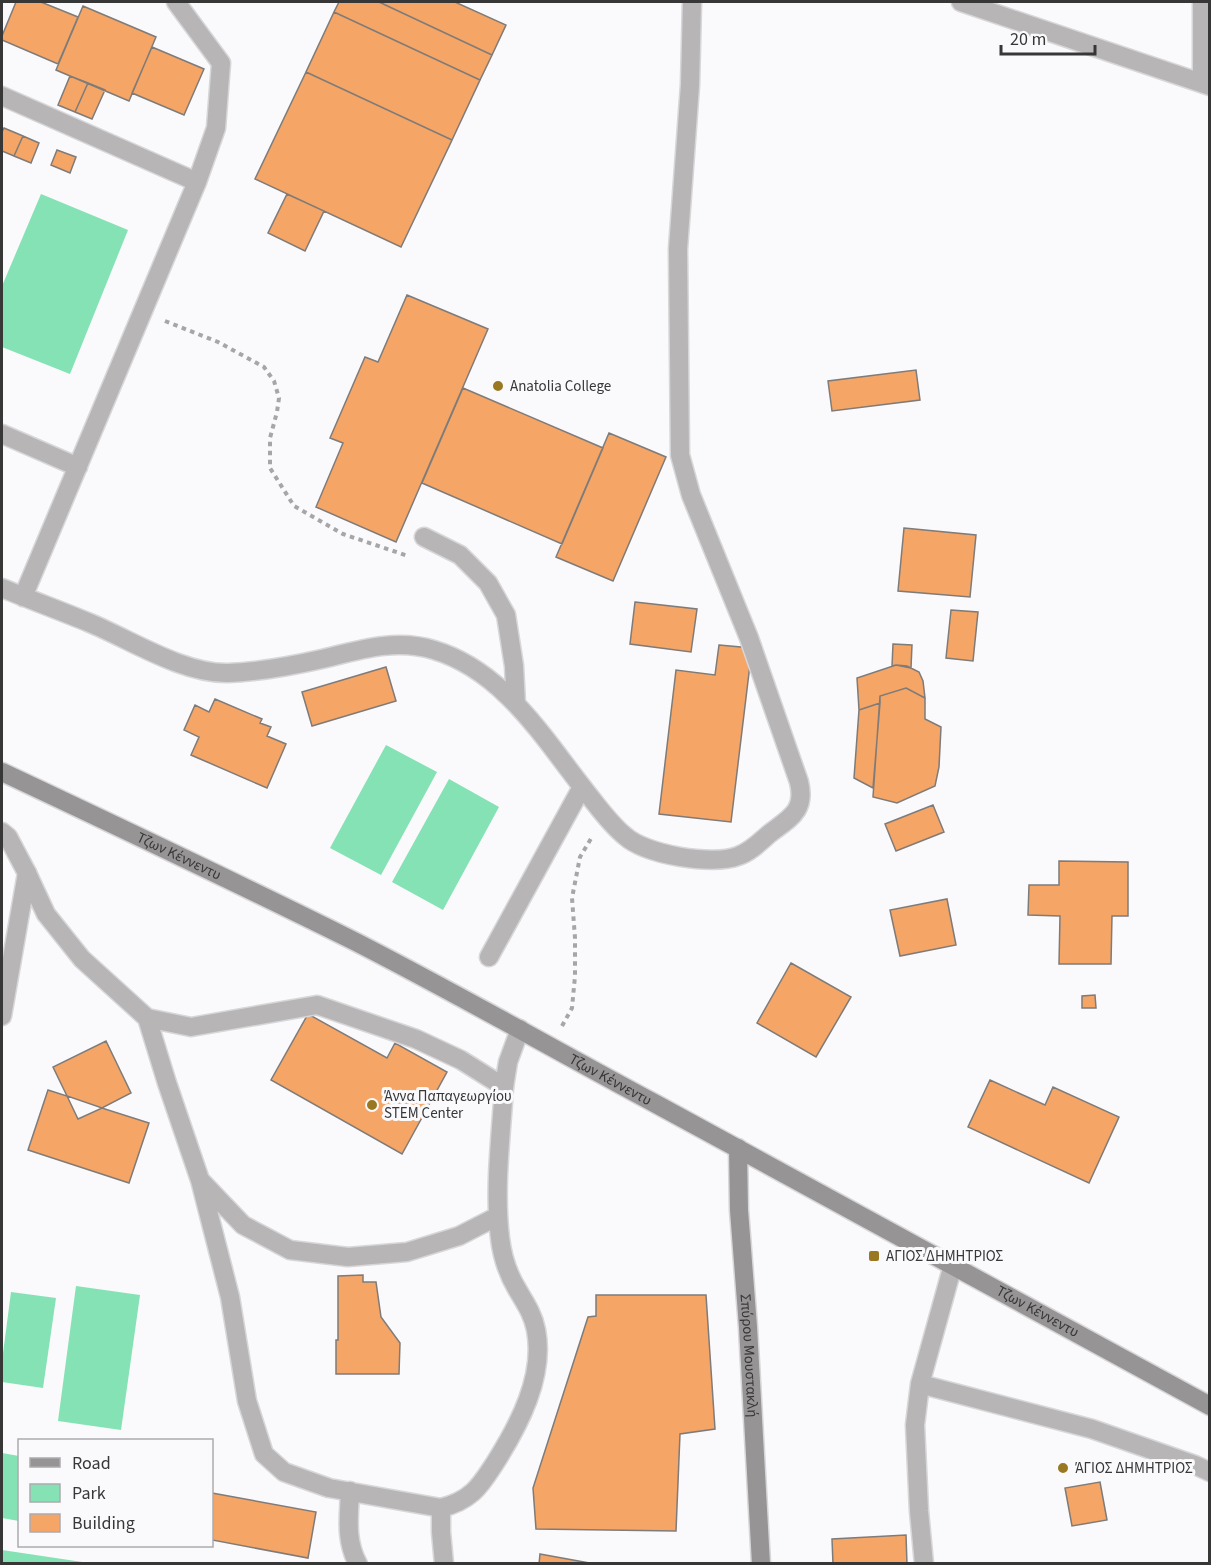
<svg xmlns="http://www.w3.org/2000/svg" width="1211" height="1565" font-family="'Source Sans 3',sans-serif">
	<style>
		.green { fill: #84e2b4 }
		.building { fill: #f5a566; stroke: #7e7b79; stroke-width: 1.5 }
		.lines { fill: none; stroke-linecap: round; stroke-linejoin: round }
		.lane-casing { stroke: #d7d6d9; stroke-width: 21 }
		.street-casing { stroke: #d7d6d9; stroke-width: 21 }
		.secondary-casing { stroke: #d7d6d9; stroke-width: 21 }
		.path { stroke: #a6a5a7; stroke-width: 4; stroke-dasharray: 4.5 4.5; stroke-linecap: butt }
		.lane { stroke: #b7b5b6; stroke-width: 18 }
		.street { stroke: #b7b5b6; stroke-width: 18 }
		.secondary { stroke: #979495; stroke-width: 18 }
		.poi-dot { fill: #997821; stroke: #faf9fc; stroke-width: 2 }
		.labels { text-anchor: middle; stroke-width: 6; stroke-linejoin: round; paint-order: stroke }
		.poi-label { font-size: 15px; fill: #373738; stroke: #faf9fc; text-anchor: start }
		.street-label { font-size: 15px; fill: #373738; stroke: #faf9fc }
	</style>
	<rect width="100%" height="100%" fill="#faf9fc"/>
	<!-- green -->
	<path class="green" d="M 41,194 L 128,230 L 70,374 L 2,347 L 2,286 Z
		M 386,745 L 437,772 L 381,875 L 330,848 Z
		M 449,779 L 499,807 L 443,910 L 392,882 Z
		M 76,1286 L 140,1295 L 121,1430 L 58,1421 Z
		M 11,1292 L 56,1298 L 43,1388 L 2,1382 L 2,1361 Z
		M 2,1453 L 19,1456 L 19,1521 L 2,1518 Z
		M 2,1550 L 89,1563 L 2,1563 Z"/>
	<!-- building -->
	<path class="building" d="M 16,2 L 41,2 L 78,17 L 58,64 L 2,40 L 2,36 Z
		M 339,2 L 379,2 L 492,55 L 480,80 L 334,12 Z
		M 379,2 L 455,2 L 506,25 L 492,55 Z
		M 83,6 L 156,37 L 129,101 L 56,70 Z
		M 334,12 L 480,80 L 452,140 L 306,72 Z
		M 152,47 L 204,69 L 184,115 L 132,93 Z
		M 306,72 L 452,140 L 401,247 L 255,179 Z
		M 70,76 L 88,83 L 75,112 L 58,105 Z
		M 88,83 L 105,90 L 92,119 L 75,112 Z
		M 4,128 L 23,136 L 14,156 L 2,151 L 2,132 Z
		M 23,136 L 39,143 L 31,163 L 14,156 Z
		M 57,150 L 76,157 L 70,173 L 51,165 Z
		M 287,194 L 324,211 L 305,251 L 268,233 Z
		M 407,295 L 488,329 L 396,542 L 316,507 L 343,443 L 330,438 L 365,357 L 378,362 Z
		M 916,370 L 920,400 L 832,411 L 828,381 Z
		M 463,388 L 603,448 L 562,544 L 422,483 Z
		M 609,433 L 666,457 L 613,581 L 556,557 Z
		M 904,528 L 976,535 L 970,597 L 898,591 Z
		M 635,602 L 697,609 L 691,652 L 630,644 Z
		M 951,610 L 978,612 L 973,661 L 946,658 Z
		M 893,644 L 912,645 L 911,668 L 896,665 L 892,666 Z
		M 719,645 L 752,648 L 731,822 L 659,814 L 676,670 L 715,675 Z
		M 896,665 L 907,666 L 919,672 L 923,681 L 925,698 L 906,688 L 880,696 L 880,703 L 859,710 L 857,678 Z
		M 386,667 L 396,701 L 312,726 L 302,692 Z
		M 906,688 L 925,698 L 925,719 L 941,727 L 939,767 L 935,786 L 897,803 L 873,797 L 880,696 Z
		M 215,699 L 262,719 L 260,723 L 271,727 L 267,736 L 286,744 L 267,788 L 191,755 L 199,737 L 184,730 L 195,705 L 209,712 Z
		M 880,703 L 873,788 L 854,778 L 859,710 Z
		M 933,805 L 944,832 L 896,851 L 885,824 Z
		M 1059,861 L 1128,862 L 1128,916 L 1112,916 L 1111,964 L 1059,964 L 1060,916 L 1028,915 L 1029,885 L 1059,885 Z
		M 947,899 L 956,945 L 900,956 L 890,910 Z
		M 791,963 L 851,997 L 816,1057 L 757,1023 Z
		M 1095,995 L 1096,1008 L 1082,1008 L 1082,996 Z
		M 308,1014 L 387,1058 L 395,1043 L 447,1072 L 402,1154 L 271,1080 Z
		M 106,1041 L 131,1093 L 102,1108 L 67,1096 L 53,1067 Z
		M 990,1080 L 1045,1105 L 1053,1087 L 1119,1117 L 1089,1183 L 968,1127 Z
		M 48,1090 L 67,1096 L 78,1119 L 102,1108 L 149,1123 L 129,1183 L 28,1150 Z
		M 363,1275 L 363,1282 L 376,1282 L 381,1317 L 400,1343 L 399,1374 L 336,1374 L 336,1340 L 338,1340 L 338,1276 Z
		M 596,1295 L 706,1295 L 715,1429 L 680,1434 L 676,1531 L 536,1529 L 533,1488 L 588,1317 L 596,1316 Z
		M 1100,1482 L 1107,1520 L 1072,1526 L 1065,1488 Z
		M 212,1493 L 316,1512 L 308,1558 L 212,1540 Z
		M 906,1535 L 907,1564 L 833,1564 L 832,1539 Z
		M 540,1554 L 595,1564 L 539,1564 Z"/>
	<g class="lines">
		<!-- lane casing -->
		<g class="lane-casing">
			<path id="lane" d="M 2,96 L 197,182
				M 2,434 L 78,467
				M 424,537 L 460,555 L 488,583 L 506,615 L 514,666 L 516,704
				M 2,588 C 31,600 61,611 90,623 C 131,640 183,674 228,673 C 259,672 291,666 322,659 C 359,650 396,638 434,650 C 504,671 544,739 587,793 C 599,808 610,824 625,836 C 646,855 713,866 738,856 C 750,852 760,842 769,834 C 790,818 806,811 799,782 L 749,638 L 691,495 L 680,455 L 678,249 L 690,85 L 692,2
				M 23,597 L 197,182 L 216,128 L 221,63 L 176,2
				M 27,873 L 46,914 L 82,959 L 147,1018 L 191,1027 L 317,1005 L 416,1039 L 461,1060 L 504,1087 C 501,1137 494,1188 500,1238 C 502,1255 508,1274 517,1289 C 525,1303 533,1314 536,1330 C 545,1376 519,1425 495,1463 C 489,1472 482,1484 473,1492 C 464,1500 453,1505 441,1508 L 329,1488 L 284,1472 L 264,1454 L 247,1401 L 230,1297 L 200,1180 L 167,1083 L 147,1018
				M 489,957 L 582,787
				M 2,1016 L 27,873
				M 201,1181 L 243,1225 L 290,1250 L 348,1257 L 407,1252 L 459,1236 L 498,1216
				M 350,1491 C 349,1517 345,1540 358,1564
				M 441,1508 L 441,1532 L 444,1564"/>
		</g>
		<!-- street casing -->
		<g class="street-casing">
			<path id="street" d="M 961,2 L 1210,86
				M 1202,83 L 1202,2
				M 2,832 L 8,837 L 27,873
				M 504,1087 L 508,1062 L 520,1029
				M 920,1384 L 1092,1429 L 1195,1465 L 1210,1472
				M 924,1564 L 919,1511 L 915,1425 L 920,1384 L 953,1265"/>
		</g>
		<!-- secondary casing -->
		<g class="secondary-casing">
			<g id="secondary">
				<path id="s1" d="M 2,772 C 119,827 237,883 354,941 C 456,993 555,1050 656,1104 C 841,1204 1026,1304 1210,1406"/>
				<path id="s2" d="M 738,1148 L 739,1210 L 748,1327 L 761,1564"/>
			</g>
		</g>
		<!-- path -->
		<path class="path" d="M 165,321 L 218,342 L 264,367 L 274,381 L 279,398 L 277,412 L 270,438 L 270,468 L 294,506 L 343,534 L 408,556
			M 562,1026 L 572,1008 L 575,976 L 575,938 L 572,898 L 580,857 L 592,837"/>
		<!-- lane -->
		<use href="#lane" class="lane"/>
		<!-- street -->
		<use href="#street" class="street"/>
		<!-- secondary -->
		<use href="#secondary" class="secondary"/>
	</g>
	<!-- markers -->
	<g class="poi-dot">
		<circle cx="498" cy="386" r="6"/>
		<circle cx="372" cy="1105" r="6"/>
		<rect x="868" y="1250" width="12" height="12" rx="3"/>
		<circle cx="1063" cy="1468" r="6"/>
	</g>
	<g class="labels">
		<!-- poi labels -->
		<g class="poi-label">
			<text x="510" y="391">Anatolia College</text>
			<text x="384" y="1101">Άννα Παπαγεωργίου<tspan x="384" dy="17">STEM Center</tspan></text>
			<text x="886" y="1261">ΑΓΙΟΣ ΔΗΜΗΤΡΙΟΣ</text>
			<text x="1075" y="1473">ΆΓΙΟΣ ΔΗΜΗΤΡΙΟΣ</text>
		</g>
		<!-- street labels -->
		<g class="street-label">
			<text dy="5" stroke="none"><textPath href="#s1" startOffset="196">Τζων Κέννεντυ</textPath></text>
			<text dy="5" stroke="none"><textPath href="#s1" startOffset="682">Τζων Κέννεντυ</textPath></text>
			<text dy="5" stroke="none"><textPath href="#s1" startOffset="1168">Τζων Κέννεντυ</textPath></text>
			<text dy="5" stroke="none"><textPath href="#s2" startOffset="208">Σπύρου Μουστακλή</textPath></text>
		</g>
	</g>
	<!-- border -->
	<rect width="1211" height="1565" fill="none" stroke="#373738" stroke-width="6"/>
	<!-- legend -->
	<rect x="18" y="1439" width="195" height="108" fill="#faf9fc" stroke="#acabae" stroke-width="1.5"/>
	<rect x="30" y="1458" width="30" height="9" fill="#979495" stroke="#acabae" stroke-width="1.5"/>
	<text x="72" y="1469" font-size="18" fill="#373738">Road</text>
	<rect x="30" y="1484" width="30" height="18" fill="#84e2b4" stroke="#acabae" stroke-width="1.5"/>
	<text x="72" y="1499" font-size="18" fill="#373738">Park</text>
	<rect x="30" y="1514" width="30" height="18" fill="#f5a566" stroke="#acabae" stroke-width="1.5"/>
	<text x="72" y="1529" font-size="18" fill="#373738">Building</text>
	<!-- scale -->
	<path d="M1001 45v9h94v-9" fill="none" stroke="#373738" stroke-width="3"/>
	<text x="1010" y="45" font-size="18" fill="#373738" stroke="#faf9fc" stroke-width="4.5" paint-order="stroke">20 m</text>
</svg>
